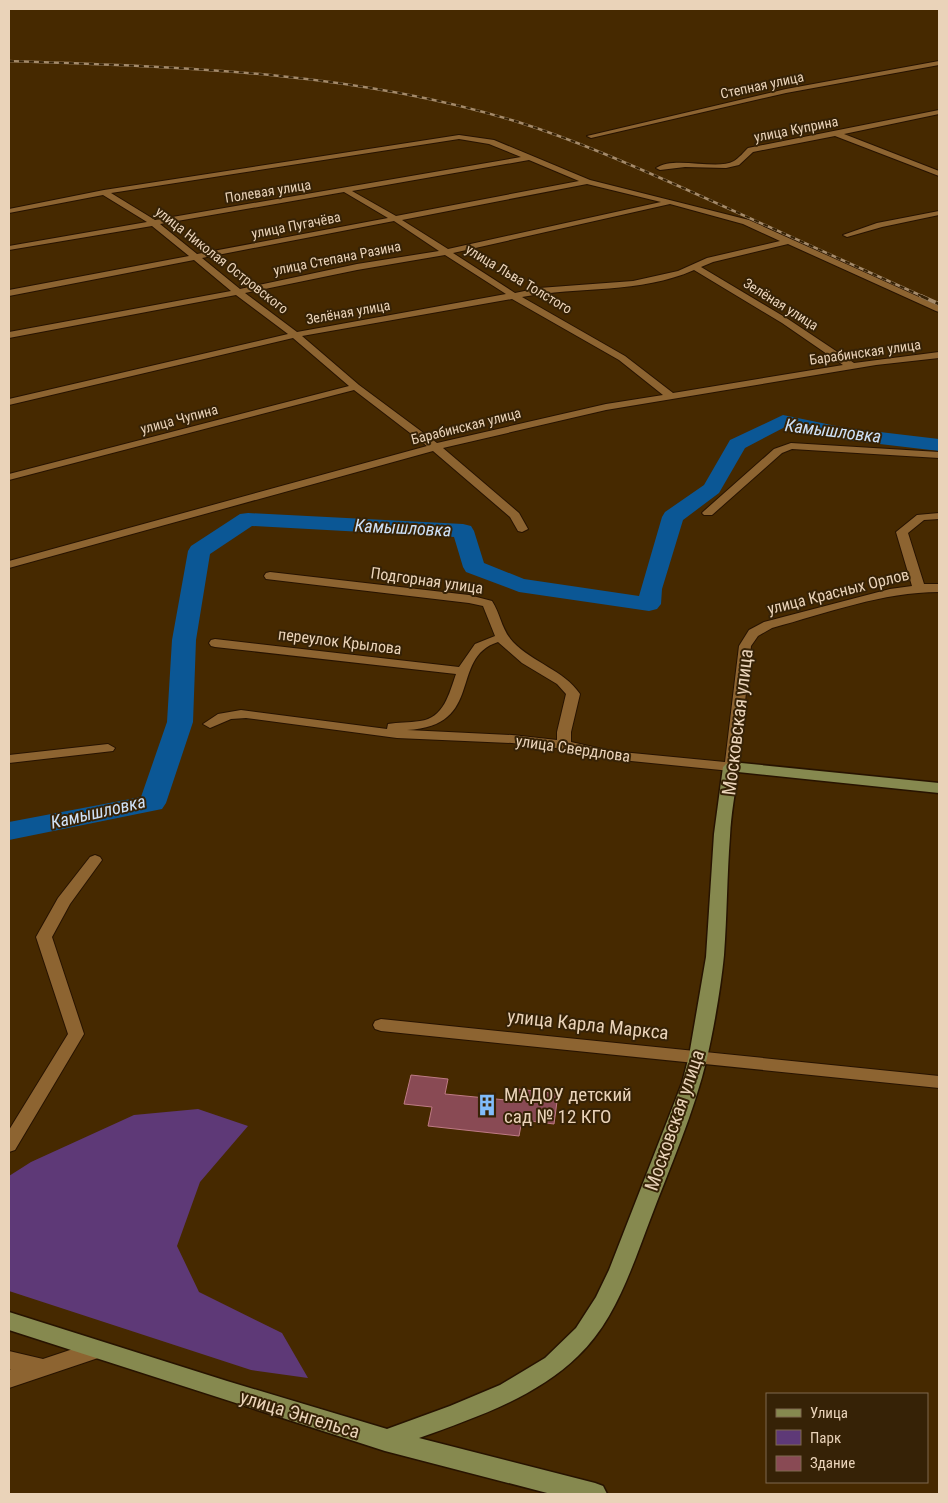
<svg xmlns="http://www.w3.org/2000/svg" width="948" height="1503" font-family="'Roboto Condensed',sans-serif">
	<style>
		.green { fill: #5e3977 }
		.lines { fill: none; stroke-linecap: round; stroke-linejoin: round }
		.river { fill: #0b5795; fill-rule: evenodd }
		.building { fill: #894a54; stroke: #bf7b85 }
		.street-casing { stroke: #271300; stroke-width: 2 }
		.primary-casing { stroke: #271300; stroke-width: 3 }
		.street { fill: #8d6431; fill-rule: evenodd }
		.primary { fill: #86894f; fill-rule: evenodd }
		.rail-far1-casing { stroke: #a48a6a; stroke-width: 2.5 }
		.rail-casing { stroke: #a48a6a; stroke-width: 4 }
		.rail-far1 { stroke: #362206; stroke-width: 2; stroke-dasharray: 5; stroke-linecap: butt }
		.rail { stroke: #362206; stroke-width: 2.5; stroke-dasharray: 8; stroke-linecap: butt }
		.labels { text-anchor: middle; stroke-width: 4; stroke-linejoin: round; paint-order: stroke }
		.far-street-label { font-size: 14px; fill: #ead3b9; stroke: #362206 }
		.street-label { font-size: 16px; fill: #ead3b9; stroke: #362206 }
		.water-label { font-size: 18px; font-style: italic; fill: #cee1f7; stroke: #362206 }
		.near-street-label { font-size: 19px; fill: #ead3b9; stroke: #362206 }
		.near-poi-label { font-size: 19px; fill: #ead3b9; stroke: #362206; text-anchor: start }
	</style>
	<rect width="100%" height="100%" fill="#462900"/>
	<!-- green -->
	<path class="green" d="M 198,1109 L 248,1126 L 200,1182 L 177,1246 L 199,1292 L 282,1333 L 308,1378 L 251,1370 L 9,1291 L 9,1176 L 31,1162 L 134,1115 Z"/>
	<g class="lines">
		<!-- river -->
		<path class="river" d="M 783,415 L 846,428 L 939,439 L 939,451 L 846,440 L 785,427 L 745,448 L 719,493 L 683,520 L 662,589 L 661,604 L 657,609 L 649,611 L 519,592 L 466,572 L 463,567 L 454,537 L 252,526 L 210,554 L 196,640 L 193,722 L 166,803 L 162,809 L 9,840 L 9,822 L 141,797 L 167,722 L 172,640 L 188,551 L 191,546 L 240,514 L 248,513 L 463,524 L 471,526 L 474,531 L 484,563 L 524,579 L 639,596 L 662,517 L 665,512 L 704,485 L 730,440 Z"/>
	</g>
	<!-- building -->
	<path class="building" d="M 411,1075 L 448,1079 L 445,1094 L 516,1101 L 518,1089 L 558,1094 L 554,1124 L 522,1120 L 519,1136 L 428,1126 L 432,1107 L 404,1104 Z"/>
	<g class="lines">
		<!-- street casing -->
		<g class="street-casing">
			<path id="street" d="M 939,61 L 939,65 L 786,93 L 591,138 L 587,136 L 786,89 Z
				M 939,110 L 939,114 L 844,134 L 939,171 L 939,176 L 835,136 L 753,152 L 739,165 L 726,168 L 685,167 L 660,170 L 656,168 C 675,155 716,171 734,161 C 739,158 744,152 748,148 Z
				M 459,135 L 494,140 L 590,180 L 749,220 L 939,306 L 939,312 L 936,311 L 788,244 L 713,262 L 701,267 L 788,319 L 854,363 L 939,352 L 939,358 L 876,365 L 606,410 L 443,448 L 519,513 L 528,529 L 522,532 L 518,531 L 510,517 L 433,451 L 9,568 L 9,561 L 427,446 L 354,390 L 9,480 L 9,474 L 349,386 L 293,338 L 9,405 L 9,399 L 288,334 L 236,295 L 9,338 L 9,332 L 231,291 L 194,260 L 9,296 L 9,290 L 189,256 L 152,226 L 9,250 L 9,246 L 147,222 L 103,195 L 9,213 L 9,209 L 104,190 ZM 459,139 L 489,144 L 521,157 L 155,220 L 111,193 ZM 529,160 L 579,181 L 396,216 L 352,191 ZM 587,184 L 661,202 L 448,249 L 402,220 ZM 344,192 L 388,218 L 197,254 L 160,224 ZM 670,204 L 743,224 L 780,241 L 707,258 L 678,271 L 633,281 L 539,288 L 515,293 L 453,253 ZM 394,221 L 439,251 L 357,264 L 240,289 L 202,258 ZM 445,255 L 506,294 L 297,332 L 245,293 L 357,270 ZM 694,270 L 782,323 L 843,365 L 673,393 L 625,356 L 522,297 C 579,286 640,294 694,270 ZM 512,299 L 619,360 L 663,395 L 606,404 L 437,443 L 359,385 L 302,336 Z
				M 939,211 L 939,215 L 882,227 L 847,237 L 843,235 L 877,223 Z
				M 791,443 L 939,452 L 939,458 L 792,449 L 782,453 L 712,515 L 704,515 L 702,513 L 704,511 L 774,449 Z
				M 939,513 L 939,519 L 924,520 L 908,533 L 924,584 L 939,584 L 939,592 C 883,592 827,613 772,628 L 758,636 L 751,646 L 738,767 L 736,770 L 731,771 L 611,759 L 564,749 L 512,743 L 397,738 L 246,718 L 231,719 L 210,728 L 203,724 L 218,714 L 241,710 L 387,729 L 388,724 C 398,722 409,723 420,721 C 444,718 449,694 456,674 L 215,647 L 211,646 L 209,643 L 211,640 L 215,639 L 459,667 L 475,644 L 495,636 L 483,606 L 469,603 L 266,579 L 264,576 L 266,573 L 270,572 L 469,595 L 492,601 C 501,615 501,629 513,642 C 533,663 564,670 580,694 L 571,732 L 571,742 L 611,751 L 725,762 L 739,646 L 749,630 L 764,622 L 890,589 L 912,586 L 896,532 L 917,515 ZM 498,642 L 522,663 L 557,684 L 566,694 L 557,732 L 557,740 L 512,735 L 407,730 C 486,726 448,658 498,642 Z
				M 108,744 L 115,748 L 113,751 L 9,763 L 9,755 Z
				M 95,855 L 100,857 L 102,860 L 70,904 L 52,937 L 84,1034 L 15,1150 L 9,1152 L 9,1130 L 68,1034 L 36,937 L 58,898 L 90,857 Z
				M 381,1019 L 939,1076 L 939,1088 L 381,1031 L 375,1029 L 373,1025 L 375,1021 Z
				M 97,1341 L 104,1344 L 107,1350 L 104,1356 L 9,1388 L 9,1370 L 11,1369 L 9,1369 L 9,1351 L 43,1359 Z"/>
		</g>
		<!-- primary casing -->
		<g class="primary-casing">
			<path id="primary" d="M 731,762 L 939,783 L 939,793 L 738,772 C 735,793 731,814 730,836 C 727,875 727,916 724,955 C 721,986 714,1027 707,1058 C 694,1113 670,1167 650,1220 C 632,1267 615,1321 578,1356 C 535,1398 474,1418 419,1438 L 595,1483 L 603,1486 L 607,1494 L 551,1494 L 385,1451 L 9,1330 L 9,1312 L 227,1381 L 387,1429 L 450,1406 L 500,1385 L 545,1358 L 576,1328 L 596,1297 L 609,1270 L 682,1083 L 689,1056 L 706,957 L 714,834 L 723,767 L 726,764 Z"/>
		</g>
		<!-- street -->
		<use href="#street" class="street"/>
		<!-- primary -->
		<use href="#primary" class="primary"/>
		<!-- rail-far1 casing -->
		<g class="rail-far1-casing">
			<path id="rail-far1" d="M 9,61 C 180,67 354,71 518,122 C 575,140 629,164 683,188 C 764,224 844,261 924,297"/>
		</g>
		<!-- rail casing -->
		<g class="rail-casing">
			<path id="rail" d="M 921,296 L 939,304"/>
		</g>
		<!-- rail-far1 -->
		<use href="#rail-far1" class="rail-far1"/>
		<!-- rail -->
		<use href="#rail" class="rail"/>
	</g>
	<!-- icons -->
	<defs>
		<g id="building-bare" transform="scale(1.725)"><path d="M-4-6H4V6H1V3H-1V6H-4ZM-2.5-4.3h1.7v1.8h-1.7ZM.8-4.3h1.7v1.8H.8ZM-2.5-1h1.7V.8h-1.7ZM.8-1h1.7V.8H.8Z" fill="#81bcfa" stroke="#362206" stroke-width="2.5" paint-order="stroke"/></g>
	</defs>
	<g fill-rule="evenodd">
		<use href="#building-bare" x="487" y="1105"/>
	</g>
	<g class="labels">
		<!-- far-street labels -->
		<g class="far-street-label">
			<text transform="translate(762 85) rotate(-12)" y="5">Степная улица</text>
			<text transform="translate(796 129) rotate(-11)" y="5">улица Куприна</text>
			<text transform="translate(268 191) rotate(-9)" y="5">Полевая улица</text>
			<text transform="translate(296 225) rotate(-11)" y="5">улица Пугачёва</text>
			<text transform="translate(337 258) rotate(-11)" y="5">улица Степана Разина</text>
			<text transform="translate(222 260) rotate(38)" y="5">улица Николая Островского</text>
			<text transform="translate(519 279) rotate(31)" y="5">улица Льва Толстого</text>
			<text transform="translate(781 304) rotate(32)" y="5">Зелёная улица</text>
			<text transform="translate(348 312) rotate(-10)" y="5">Зелёная улица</text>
			<text transform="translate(865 352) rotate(-8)" y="5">Барабинская улица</text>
			<text transform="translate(179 419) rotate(-15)" y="5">улица Чупина</text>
			<text transform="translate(466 426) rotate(-14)" y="5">Барабинская улица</text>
		</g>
		<!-- street labels -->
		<g class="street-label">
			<text transform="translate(427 580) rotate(8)" y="6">Подгорная улица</text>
			<text transform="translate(838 591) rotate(-14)" y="6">улица Красных Орлов</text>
			<text transform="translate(340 641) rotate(7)" y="6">переулок Крылова</text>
			<text transform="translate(573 748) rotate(8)" y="6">улица Свердлова</text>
		</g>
		<!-- water labels -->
		<g class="water-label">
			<text transform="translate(833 431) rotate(7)" y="6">Камышловка</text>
			<text transform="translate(403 528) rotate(3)" y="6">Камышловка</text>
			<text transform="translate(98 812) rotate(-13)" y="6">Камышловка</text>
		</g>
		<!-- near-street labels -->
		<g class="near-street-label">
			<text transform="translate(737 722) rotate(-83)" y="7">Московская улица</text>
			<text transform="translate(588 1024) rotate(6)" y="7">улица Карла Маркса</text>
			<text transform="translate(674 1120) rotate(-71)" y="7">Московская улица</text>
			<text transform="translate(300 1414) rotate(17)" y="7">улица Энгельса</text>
		</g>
		<!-- near-poi labels -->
		<g class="near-poi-label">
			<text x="504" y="1101">МАДОУ детский<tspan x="504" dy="22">сад № 12 КГО</tspan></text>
		</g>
	</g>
	<!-- border -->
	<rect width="948" height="1503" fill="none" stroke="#ead3b9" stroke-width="20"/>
	<!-- legend -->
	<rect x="766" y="1393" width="162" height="90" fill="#362206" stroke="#7e694e"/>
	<rect x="776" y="1409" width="25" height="8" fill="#86894f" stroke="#7e694e"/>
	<text x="810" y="1418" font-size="15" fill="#ead3b9">Улица</text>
	<rect x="776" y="1430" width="25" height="15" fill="#5e3977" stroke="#7e694e"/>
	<text x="810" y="1443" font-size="15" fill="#ead3b9">Парк</text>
	<rect x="776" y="1456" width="25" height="15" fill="#894a54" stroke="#7e694e"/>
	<text x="810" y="1468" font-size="15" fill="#ead3b9">Здание</text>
</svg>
